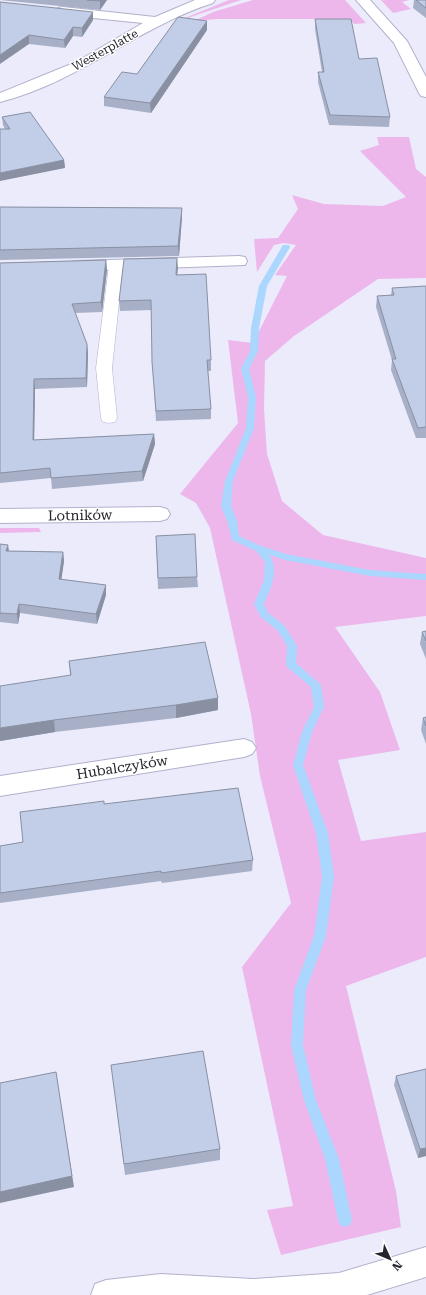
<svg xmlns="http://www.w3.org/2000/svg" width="426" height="1295" font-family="'Roboto Serif',serif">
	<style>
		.green { fill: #edb7eb }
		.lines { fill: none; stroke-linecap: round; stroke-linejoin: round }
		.stream { fill: #abd6fd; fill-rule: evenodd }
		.lane-casing { stroke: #b2b1cc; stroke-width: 1 }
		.street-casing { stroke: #b2b1cc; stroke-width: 2 }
		.lane { fill: #fff; fill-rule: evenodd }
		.street { fill: #fff; fill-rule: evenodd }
		.wall { fill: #a7b0c7 }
		.shaded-wall { fill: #8890a2 }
		.building { fill: #c2cde7; stroke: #8890a2 }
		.labels { text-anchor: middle; stroke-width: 3; stroke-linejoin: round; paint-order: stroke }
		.far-street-label { font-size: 12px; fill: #25252f; stroke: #fff }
		.street-label { font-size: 14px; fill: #25252f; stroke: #fff }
	</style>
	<rect width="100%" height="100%" fill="#ebebfc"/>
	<!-- green -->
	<path class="green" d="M 229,0 L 241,0 L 170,24 Z
		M 253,0 L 345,0 L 366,23 L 355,24 L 348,19 L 217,19 L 194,21 L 213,12 Z
		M 381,0 L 409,0 L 402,2 L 411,9 L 393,13 Z
		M 377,137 L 409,137 L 416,169 L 426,177 L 426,278 L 378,279 L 294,336 L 265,361 L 264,409 L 267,454 L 282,501 L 323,535 L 426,558 L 426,616 L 335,627 L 380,692 L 400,750 L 338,760 L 361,841 L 426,832 L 426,957 L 346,986 L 396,1191 L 401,1227 L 281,1255 L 267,1210 L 293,1206 L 242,967 L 291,903 L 260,776 L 251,714 L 210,528 L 196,503 L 180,494 L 238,423 L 228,340 L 253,343 L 287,276 L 275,275 L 296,245 L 283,243 L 274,245 L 257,272 L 254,239 L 278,238 L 298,209 L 292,195 L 324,204 L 383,206 L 406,197 L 360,151 L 379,145 Z
		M 0,528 L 39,528 L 41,532 L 0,533 Z"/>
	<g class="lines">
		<!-- stream -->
		<path class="stream" d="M 283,245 L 289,245 L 290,247 L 267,286 L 259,328 L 258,351 L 249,369 L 256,397 L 254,428 L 233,481 L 231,506 L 237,521 L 239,536 L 261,546 L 286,554 L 370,570 L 426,574 L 426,580 L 370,576 L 285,560 L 270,555 C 279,572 271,588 264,604 L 268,613 L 284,625 L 297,646 L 296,663 L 321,685 L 324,707 L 312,732 L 303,765 L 328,833 L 334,877 L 326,936 L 306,990 L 303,1045 L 316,1100 L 339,1159 L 352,1220 L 350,1225 L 345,1227 L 340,1225 L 338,1220 L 325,1159 L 304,1100 L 291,1045 L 294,990 L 314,936 L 322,877 L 316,833 L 293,765 L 302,732 L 314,707 L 311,687 L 287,667 L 286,664 L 287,646 L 278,631 L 261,617 L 254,604 L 264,580 L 265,562 L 256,551 L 232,540 L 227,521 L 221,506 L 225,481 L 246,428 L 248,397 L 241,369 L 250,351 L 251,328 L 259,286 Z"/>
		<!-- lane casing -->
		<g class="lane-casing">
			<path id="lane" d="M 116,261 L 121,262 L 123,265 L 112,368 L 117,418 L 115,422 L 109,423 L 103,422 L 101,418 L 96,368 L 109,265 L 111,262 Z"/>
		</g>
		<!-- street casing -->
		<g class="street-casing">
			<path id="street" d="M 195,0 L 215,0 L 213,3 C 138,27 77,83 0,102 L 0,93 L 76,62 L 143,23 L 63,15 L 58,14 L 56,11 L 58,8 L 63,7 L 155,17 Z
				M 356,0 L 370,0 L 407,41 L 426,77 L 426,97 L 421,96 L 419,93 L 394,43 Z
				M 239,256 L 245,257 L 247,261 L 245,265 L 77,271 L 71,270 L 69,266 L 71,262 L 77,261 Z
				M 160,507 L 167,509 L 170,514 L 167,519 L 160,521 L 0,523 L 0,509 Z
				M 244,739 L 252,742 L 256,748 L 252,754 L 244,757 L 0,796 L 0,776 Z
				M 426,1247 L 426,1277 L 367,1295 L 91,1295 L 95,1284 L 106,1280 L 161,1274 L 253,1279 L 339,1273 Z"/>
		</g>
		<!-- lane -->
		<use href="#lane" class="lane"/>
		<!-- street -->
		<use href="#street" class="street"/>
	</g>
	<!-- wall -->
	<path class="wall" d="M 0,0 L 107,0 L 100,10 Z
		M 414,0 L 426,0 L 426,18 L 413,8 Z
		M 0,2 L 93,20 L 82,37 L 73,36 L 65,48 L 29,44 Z
		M 315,19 L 359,59 L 390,117 L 389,127 L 329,125 L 318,82 L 318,72 L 322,72 L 315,29 Z
		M 207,21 L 207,30 L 151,113 L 104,106 L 104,97 L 137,74 Z
		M 2,117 L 64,160 L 65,168 L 5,129 L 3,125 Z
		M 0,207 L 182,208 L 182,217 L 179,256 L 0,260 Z
		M 177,258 L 177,275 L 211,360 L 211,371 L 207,371 L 211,409 L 211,419 L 156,421 L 153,372 L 152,310 L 120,311 L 119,301 Z
		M 106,260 L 107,270 L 102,312 L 75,313 L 87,344 L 88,354 L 87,387 L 35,389 L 34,440 L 154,434 L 155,444 L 143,481 L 52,489 L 51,478 L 0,483 L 0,263 Z
		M 426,286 L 426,438 L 416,438 L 391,370 L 392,360 L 376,307 L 377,296 L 391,295 L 392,288 Z
		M 156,536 L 197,577 L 198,587 L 158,589 Z
		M 0,544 L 8,545 L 9,551 L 63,552 L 64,561 L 61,580 L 106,595 L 97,624 L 20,613 L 18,624 L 0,622 Z
		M 426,631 L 426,659 L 420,644 L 422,632 Z
		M 69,661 L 218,698 L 218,710 L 176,718 L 55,732 L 0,741 L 70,675 Z
		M 426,717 L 426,744 L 421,730 L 423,718 Z
		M 104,804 L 253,860 L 252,871 L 162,883 L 161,881 L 0,903 L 0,846 L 23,842 Z
		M 396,1076 L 426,1156 L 418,1158 L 394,1085 Z
		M 113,1077 L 220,1149 L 220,1160 L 125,1175 Z"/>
	<!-- shaded-wall -->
	<path class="shaded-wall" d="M 100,0 L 107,0 L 100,10 Z
		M 93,12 L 93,20 L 82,37 L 82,28 Z
		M 207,21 L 207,30 L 151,113 L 150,103 Z
		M 73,27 L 73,36 L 65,48 L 64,40 Z
		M 29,35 L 29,44 L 0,64 L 0,55 Z
		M 64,160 L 65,168 L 0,181 L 0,173 Z
		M 182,208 L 182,217 L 179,256 L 178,246 Z
		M 177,258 L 178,268 L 176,286 L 176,275 Z
		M 106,260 L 107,270 L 102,312 L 101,302 Z
		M 87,344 L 88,354 L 87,387 L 86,378 Z
		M 34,379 L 35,389 L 34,450 L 33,440 Z
		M 154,434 L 155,444 L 143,481 L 142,471 Z
		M 8,545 L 9,555 L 6,551 Z
		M 63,552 L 64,561 L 60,589 L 59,579 Z
		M 106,585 L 106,595 L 97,624 L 96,614 Z
		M 19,604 L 20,613 L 18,624 L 17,614 Z
		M 218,698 L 218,710 L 176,718 L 176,705 Z
		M 54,720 L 55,732 L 0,741 L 0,728 Z
		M 56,1072 L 74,1187 L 0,1203 L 0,1192 Z
		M 426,1148 L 426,1156 L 418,1158 L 420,1149 Z"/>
	<!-- building -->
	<path class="building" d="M 87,0 L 100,0 L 100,1 Z
		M 416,0 L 426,0 L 426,8 Z
		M 0,2 L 93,12 L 82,28 L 73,27 L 64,40 L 29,35 L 0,55 Z
		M 178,17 L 207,21 L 150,103 L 104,97 L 122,72 L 137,74 Z
		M 315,19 L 351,19 L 359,59 L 377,58 L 390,117 L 330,115 L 318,72 L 324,72 Z
		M 30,112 L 64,160 L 0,173 L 0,129 L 10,129 L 2,117 Z
		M 0,207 L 182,208 L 178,246 L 0,250 Z
		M 177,258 L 176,275 L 206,274 L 211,360 L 207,360 L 211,409 L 156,411 L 152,362 L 151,300 L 119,301 L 124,259 Z
		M 106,260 L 101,302 L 72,304 L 87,344 L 86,378 L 34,379 L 33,440 L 154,434 L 142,471 L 51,478 L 50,468 L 0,473 L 0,263 Z
		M 426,286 L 426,427 L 418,428 L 392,359 L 396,359 L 377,296 L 394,295 L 392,288 Z
		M 195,534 L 197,577 L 158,578 L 156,536 Z
		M 0,544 L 8,545 L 6,551 L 63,552 L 59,579 L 106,585 L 96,614 L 19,604 L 17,614 L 0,613 Z
		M 426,631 L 426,641 L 422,632 Z
		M 205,642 L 218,698 L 176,705 L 54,720 L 0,728 L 0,686 L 71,675 L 69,661 Z
		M 426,717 L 426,726 L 423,718 Z
		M 238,788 L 253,860 L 161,873 L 161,871 L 0,893 L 0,846 L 23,842 L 20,812 L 104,801 L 104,804 Z
		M 203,1051 L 220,1149 L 124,1164 L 111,1065 Z
		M 426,1069 L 426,1148 L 420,1149 L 396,1076 Z
		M 56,1072 L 72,1176 L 0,1192 L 0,1083 Z"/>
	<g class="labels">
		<!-- far-street labels -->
		<g class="far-street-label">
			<text transform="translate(105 50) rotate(-29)" y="4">Westerplatte</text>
		</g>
		<!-- street labels -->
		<g class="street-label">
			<text transform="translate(80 515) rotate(-1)" y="5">Lotników</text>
			<text transform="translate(122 767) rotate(-9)" y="5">Hubalczyków</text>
		</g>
	</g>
	<!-- north arrow -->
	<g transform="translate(390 1259) rotate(134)" stroke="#ffffff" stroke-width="3" paint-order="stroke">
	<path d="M0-3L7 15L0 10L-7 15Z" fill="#25252f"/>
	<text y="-6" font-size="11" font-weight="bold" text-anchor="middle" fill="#25252f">N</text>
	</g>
</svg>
